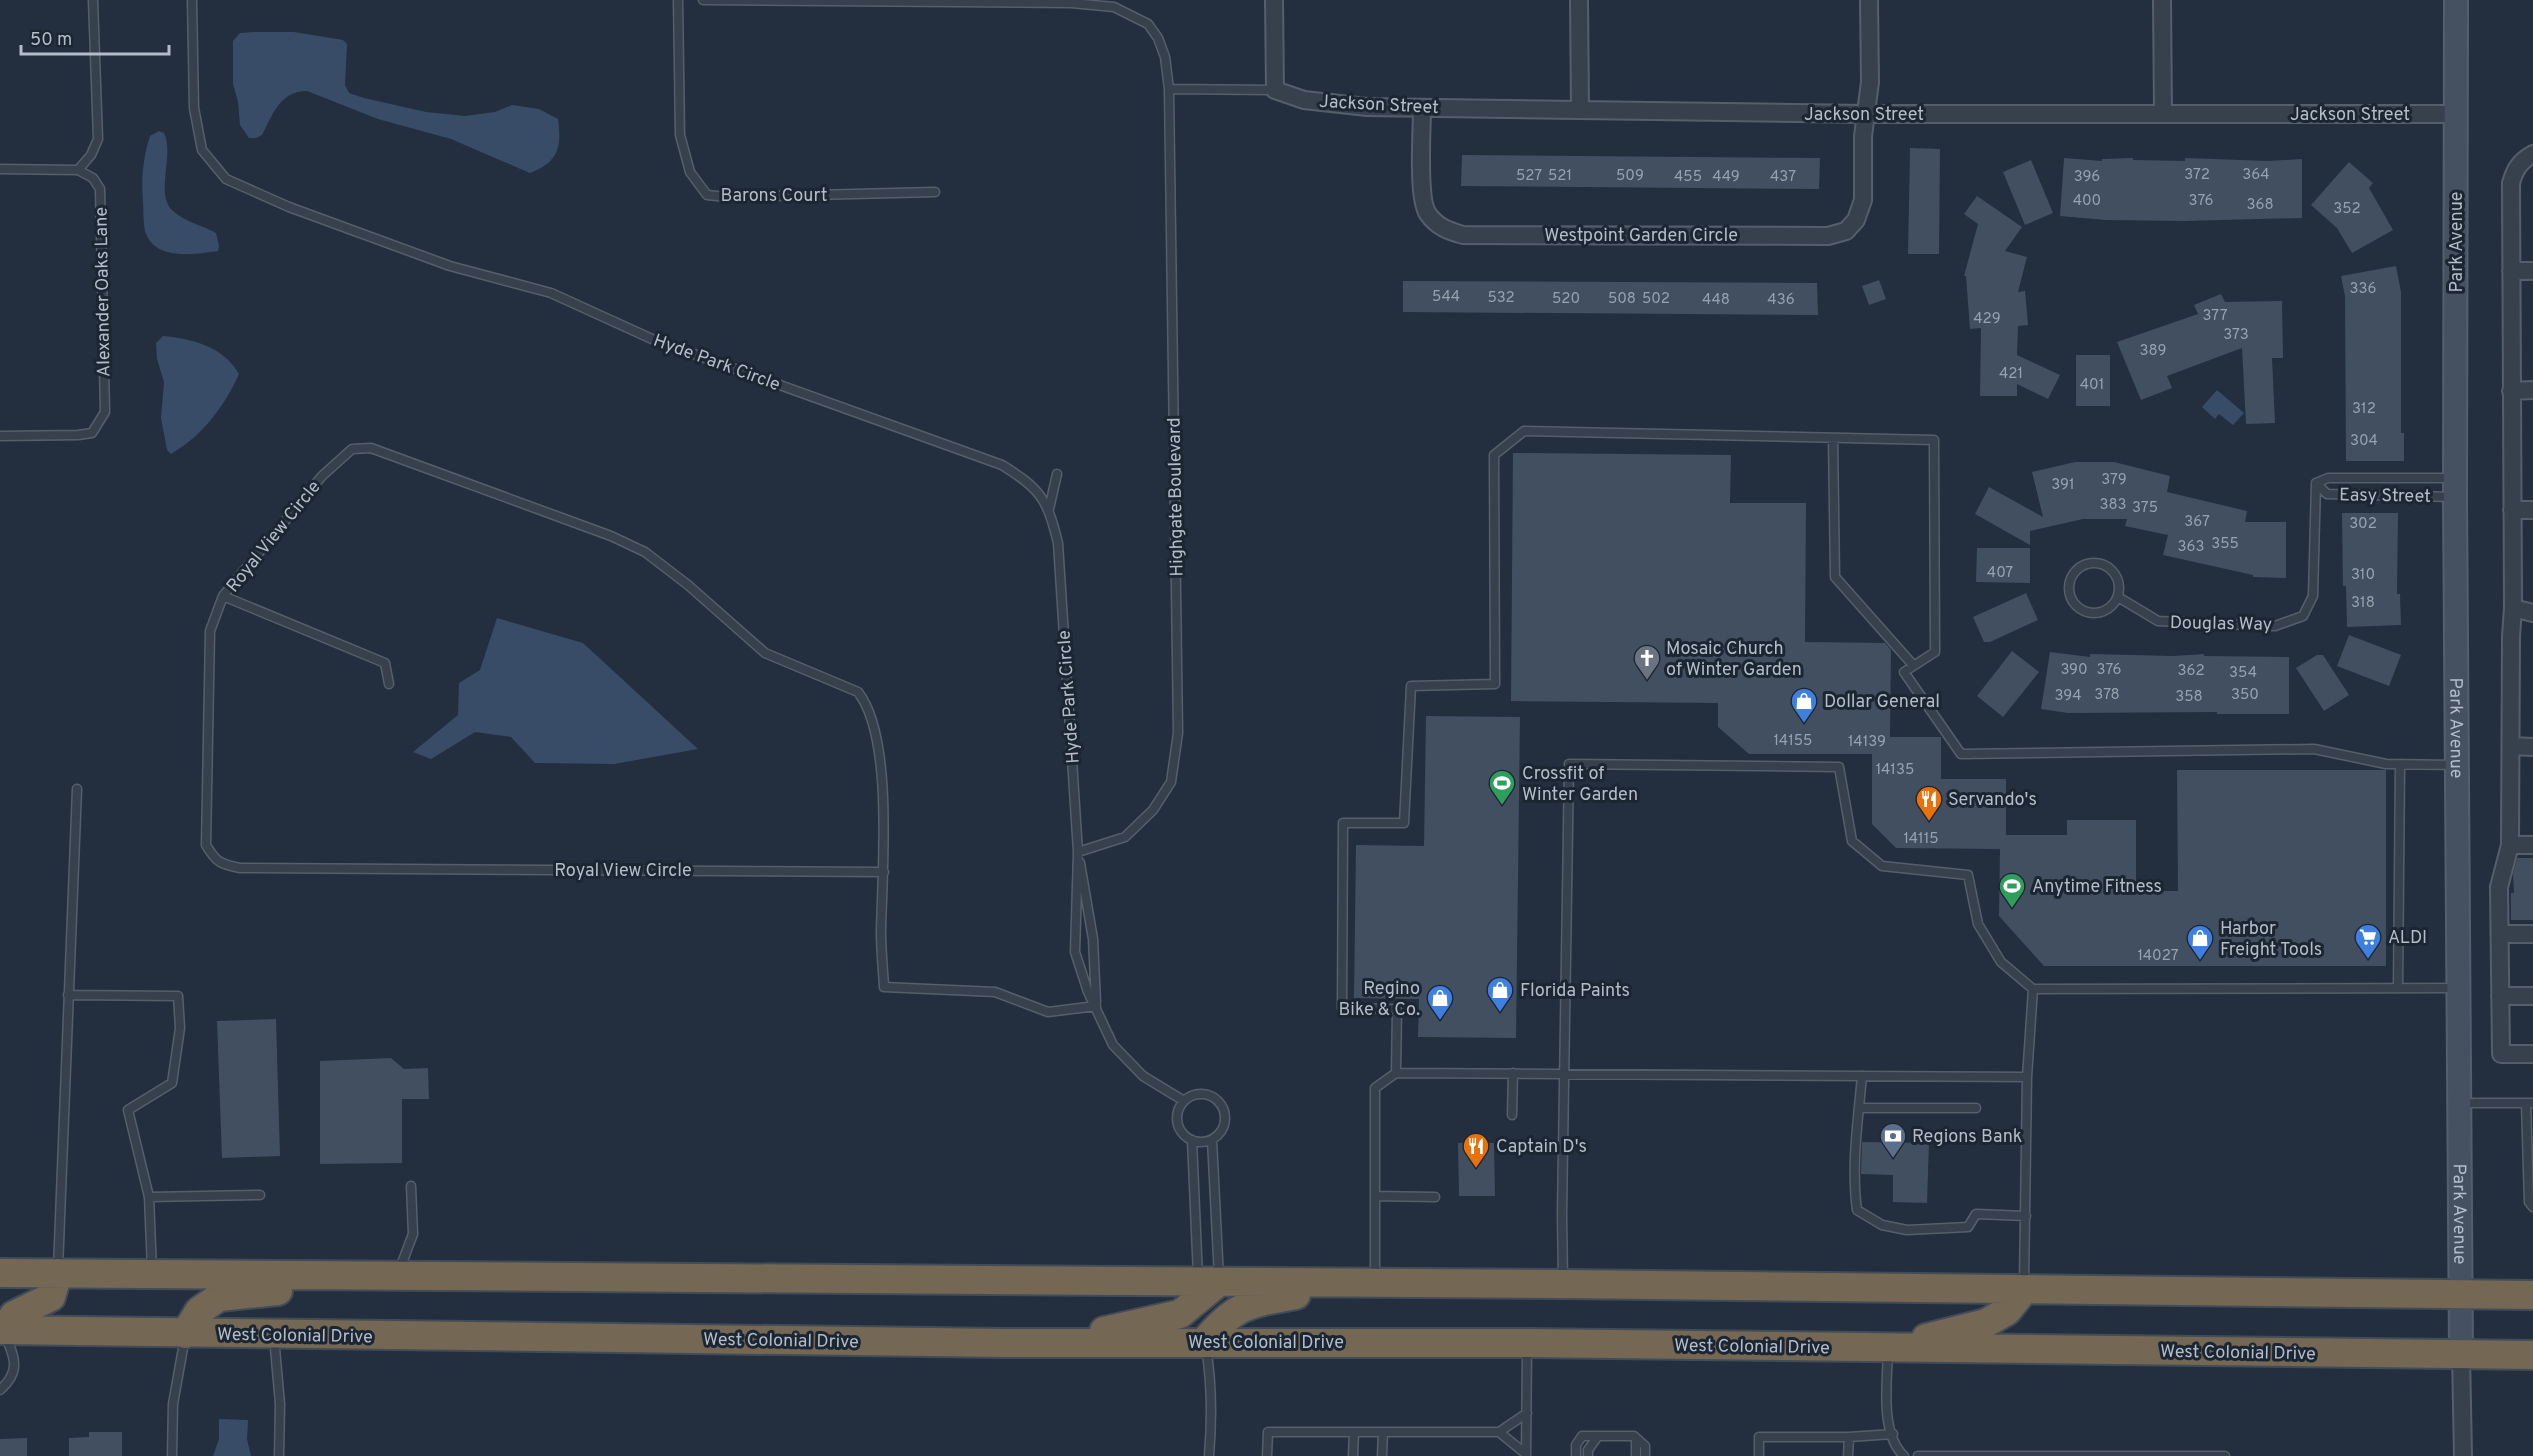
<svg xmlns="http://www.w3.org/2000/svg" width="2533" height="1456" font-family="Overpass,sans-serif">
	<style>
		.water { fill: #384c68 }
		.building { fill: #424f60 }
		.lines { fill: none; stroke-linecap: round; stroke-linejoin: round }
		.lane-casing { stroke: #555f6c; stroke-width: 11 }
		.street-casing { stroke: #555f6c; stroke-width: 20 }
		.secondary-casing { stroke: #555f6c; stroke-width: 26 }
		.highway-casing { stroke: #424c59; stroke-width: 32 }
		.lane { stroke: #37414e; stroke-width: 8 }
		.street { stroke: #37414e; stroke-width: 16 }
		.secondary { stroke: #455061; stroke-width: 22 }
		.highway { stroke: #746754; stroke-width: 28 }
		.labels { text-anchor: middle; stroke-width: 6; stroke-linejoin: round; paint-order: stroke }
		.number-label { font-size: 15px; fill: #97a1af }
		.street-label { font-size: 18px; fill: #b3bcc9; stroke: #1c2633 }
		.poi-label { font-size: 18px; fill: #b3bcc9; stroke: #1c2633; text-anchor: start }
	</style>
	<rect width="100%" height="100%" fill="#232f3e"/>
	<!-- water -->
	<path class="water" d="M 254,32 L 294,32 L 343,40 L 347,44 L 345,85 L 349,93 L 364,98 L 426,112 L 465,116 L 495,112 L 512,105 L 539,109 L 558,119 C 562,148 558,162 530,173 L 451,139 L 378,119 L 307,91 C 280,91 273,114 262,135 L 256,138 L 249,138 L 240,125 L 238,102 L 233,84 L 233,41 L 240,33 Z
		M 159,131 L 164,133 C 175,156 154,194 173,211 C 185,222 202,225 216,233 L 219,246 L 218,251 C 198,254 160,260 148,238 C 142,228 144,213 143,201 C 141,180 143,157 150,136 Z
		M 163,336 C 193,339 223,346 239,374 C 224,407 203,435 171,454 L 167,450 L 161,418 L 164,382 L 157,359 L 156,343 Z
		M 2217,390 L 2244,413 L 2233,425 L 2219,414 L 2215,419 L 2202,407 Z
		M 497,618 L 583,643 L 698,749 L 614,764 L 535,763 L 511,737 L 475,732 L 431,759 L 413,752 L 458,715 L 459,683 L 480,670 Z
		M 219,1419 L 248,1420 L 247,1439 L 251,1456 L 213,1456 L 219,1439 Z"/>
	<!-- building -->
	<path class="building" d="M 1910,148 L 1940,149 L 1939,254 L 1908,254 Z
		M 1462,155 L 1820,158 L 1819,189 L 1461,186 Z
		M 2064,158 L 2102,161 L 2102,159 L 2133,158 L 2133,160 L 2185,161 L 2185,158 L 2268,161 L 2302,159 L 2302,218 L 2185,221 L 2106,220 L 2060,216 Z
		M 2031,160 L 2053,213 L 2025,225 L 2003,172 Z
		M 2349,162 L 2373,183 L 2369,188 L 2393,230 L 2352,253 L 2337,228 L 2311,205 Z
		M 1977,196 L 2022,227 L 2005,251 L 2027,257 L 2018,292 L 2025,291 L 2028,325 L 2018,326 L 2017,355 L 2060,375 L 2048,399 L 2017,384 L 2017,396 L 1980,396 L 1981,328 L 1970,329 L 1966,276 L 1964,276 L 1978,224 L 1964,214 Z
		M 2396,266 L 2401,292 L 2401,433 L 2404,433 L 2404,461 L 2346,461 L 2345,296 L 2341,276 Z
		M 1879,280 L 1886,299 L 1869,305 L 1862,286 Z
		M 1403,281 L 1817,283 L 1818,315 L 1403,312 Z
		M 2221,294 L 2225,302 L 2282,301 L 2283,358 L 2272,358 L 2275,423 L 2246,424 L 2242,348 L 2167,376 L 2172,388 L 2141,400 L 2117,342 L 2198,314 L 2194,305 Z
		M 2076,355 L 2110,355 L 2110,406 L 2076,406 Z
		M 1513,453 L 1731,455 L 1730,503 L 1806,503 L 1805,642 L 1885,643 L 1891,650 L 1890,737 L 1941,737 L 1941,779 L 2006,779 L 2006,835 L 2067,835 L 2067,820 L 2136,820 L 2136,891 L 2178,891 L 2177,770 L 2386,770 L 2386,966 L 2044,966 L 1999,916 L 2000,849 L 1896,848 L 1872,824 L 1872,754 L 1749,754 L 1718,727 L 1718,703 L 1511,701 Z
		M 2075,462 L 2114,462 L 2170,476 L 2167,492 L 2247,511 L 2245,522 L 2286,522 L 2286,578 L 2253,577 L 2253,575 L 2163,555 L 2168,535 L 2125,526 L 2127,519 L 2083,519 L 2030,531 L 2030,545 L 1975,514 L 1989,487 L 2043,517 L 2032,472 Z
		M 2342,513 L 2398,513 L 2397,594 L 2400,594 L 2401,625 L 2347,627 L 2346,586 L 2343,586 Z
		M 1977,548 L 2030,548 L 2030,583 L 1976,582 Z
		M 2026,593 L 2038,620 L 1990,642 L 1984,642 L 1973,617 Z
		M 2349,635 L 2401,655 L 2389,686 L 2337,666 Z
		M 2012,651 L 2039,672 L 2003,717 L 1977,696 Z
		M 2050,652 L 2090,657 L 2090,654 L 2173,656 L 2204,654 L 2204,656 L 2289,657 L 2289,714 L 2217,714 L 2217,712 L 2068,713 L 2041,709 Z
		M 2317,655 L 2323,655 L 2349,695 L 2324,711 L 2296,668 Z
		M 1426,716 L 1520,717 L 1516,1038 L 1418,1037 L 1419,999 L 1354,998 L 1356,845 L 1424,846 Z
		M 2517,858 L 2533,858 L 2533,920 L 2511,920 L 2511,893 L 2514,893 L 2513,874 Z
		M 276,1019 L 280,1156 L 222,1158 L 217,1021 Z
		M 391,1058 L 404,1069 L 428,1068 L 429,1099 L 402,1099 L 402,1163 L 320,1164 L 320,1061 Z
		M 1862,1142 L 1929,1143 L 1927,1203 L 1893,1202 L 1893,1175 L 1861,1174 Z
		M 1458,1143 L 1494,1143 L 1495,1196 L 1459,1196 Z
		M 89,1432 L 122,1432 L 122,1456 L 69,1456 L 69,1438 L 89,1437 Z
		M 27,1438 L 27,1456 L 0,1456 L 0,1439 Z"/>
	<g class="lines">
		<!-- lane casing -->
		<g class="lane-casing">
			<path id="lane" d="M 192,0 L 194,108 L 202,150 L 226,179 L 289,207 L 450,266 L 551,293 L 652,339 L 1002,465 C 1041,489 1047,499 1058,543 L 1078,852 L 1075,952 L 1088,992 L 1113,1045 L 1143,1076 L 1184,1101
				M 678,0 L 680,135 L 690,172 L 707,195 L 727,197 L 935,192
				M 703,0 L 1071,3 L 1114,7 L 1148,24 L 1158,38 L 1165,57 L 1169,89 L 1178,733 L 1171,782 L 1153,810 L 1125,837 L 1078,852
				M 1169,89 L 1275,90
				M 0,169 L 78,170 L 93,178 L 100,189 L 105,412 L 92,433 L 78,435 L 0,436
				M 78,170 L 91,155 L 98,139 L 93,0
				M 1833,438 L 1835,577 L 1913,665
				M 2316,483 L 2327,494 L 2455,497
				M 2316,483 L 2328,478 L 2453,478
				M 1049,509 L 1057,474
				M2069 588a25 25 0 1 1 50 0a25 25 0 1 1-50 0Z
				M 223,596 L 385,663 L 389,684
				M 2118,597 L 2158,621 L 2275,626 L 2303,616 L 2313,596 L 2316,483
				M 1080,863 L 1093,939 L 1096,1002
				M 884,872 L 240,868 C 220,864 216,862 206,845 L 210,631 L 223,596 L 322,476 L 352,449 L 371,448 L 611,536 L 645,552 L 688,585 L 765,653 L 858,692 C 894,738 882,872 881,932 C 881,950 883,969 884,987 L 995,992 L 1048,1012 L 1096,1006
				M 2398,988 L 2400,764
				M 68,995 L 178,996 L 180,1028 L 172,1083 L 128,1110 L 149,1197 L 152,1270
				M 1396,1073 L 1397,1009 L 1342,1008 L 1343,823 L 1404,823 L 1411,686 L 1495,684 L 1494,455 L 1524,431 L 1934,440 L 1935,652 L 1904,672 L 1961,754 L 2314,749 L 2386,764 L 2457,765
				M 1862,1076 C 1858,1121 1851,1165 1857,1210 L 1882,1225 L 1907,1230 L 1968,1227 L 1976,1214 L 2026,1216
				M1177 1118a24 24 0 1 1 48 0a24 24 0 1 1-48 0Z
				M 2460,1103 L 2533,1103
				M 2526,1103 L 2529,1202 L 2533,1207
				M 1859,1108 L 1976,1108
				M 1512,1115 L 1513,1073
				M 1192,1140 L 1198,1277
				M 1212,1140 L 1219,1278
				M 1375,1196 L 1435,1197
				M 149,1197 L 260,1195
				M 58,1269 L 77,789
				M 399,1271 L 413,1234 L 411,1186
				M 1563,1279 L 1562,1214 L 1569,764 L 1839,767 L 1852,841 L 1882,866 L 1968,875 L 1978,924 L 2001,962 L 2033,989 L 2458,988
				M 1375,1280 L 1375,1088 L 1396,1073 L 2027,1077
				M 2024,1285 L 2027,1077 L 2033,989
				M 274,1337 L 280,1404 L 279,1456
				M 1206,1348 C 1212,1383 1212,1420 1209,1456
				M 1888,1353 C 1887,1382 1880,1434 1904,1456
				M 0,1390 C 21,1371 15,1358 5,1335
				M 1526,1454 L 1499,1432 L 1527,1413
				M 172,1456 L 173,1404 L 185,1337
				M 1267,1456 L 1268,1432 L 1499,1432
				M 1353,1456 L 1354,1432
				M 1382,1456 L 1383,1432
				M 1526,1456 L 1527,1348
				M 1576,1456 L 1576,1445 L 1582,1436 L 1634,1436 L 1645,1446 L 1645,1456
				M 1588,1456 L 1588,1450 L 1598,1436
				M 1636,1456 L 1636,1438
				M 1759,1456 L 1759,1437 L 1849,1437 L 1893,1434
				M 1848,1456 L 1849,1437
				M 1918,1456 L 2225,1456"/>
		</g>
		<!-- street casing -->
		<g class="street-casing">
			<path id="street" d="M 1274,0 L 1275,90 L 1304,100 L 1367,107 L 1866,114 L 2456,114
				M 1579,0 L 1580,110
				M 2162,0 L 2163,114
				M 1422,108 C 1422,130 1417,199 1428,214 C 1437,227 1449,231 1463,235 L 1828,236 L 1846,231 L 1856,220 L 1863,200 L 1863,136 L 1870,82 L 1869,0
				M 2533,154 C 2520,161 2515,169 2511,183 L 2513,608 L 2533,613
				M 2511,271 L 2533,271
				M 2511,391 L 2533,390
				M 2512,510 L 2533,510
				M 2513,608 L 2511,636 L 2510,845 L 2499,887 L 2501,1054 L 2533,1054
				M 2511,746 L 2533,747
				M 2510,845 L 2533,845
				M 2500,934 L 2533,934
				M 2500,996 L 2533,996
				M 2461,1355 L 2463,1456"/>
		</g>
		<!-- secondary casing -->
		<g class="secondary-casing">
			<g id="secondary">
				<path id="s1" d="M 2456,0 L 2455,497 L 2461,1355"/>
			</g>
		</g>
		<!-- highway casing -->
		<g class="highway-casing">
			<path id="highway" d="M 0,1273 L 1563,1284 L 2533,1295
				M 0,1330 L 1004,1343 L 1527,1343 L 2533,1355
				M 3,1330 L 14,1315 L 51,1297 L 58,1273
				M 1104,1331 L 1180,1314 L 1219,1282
				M 185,1334 L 199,1311 L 219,1297 L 278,1291
				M 1926,1338 L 1986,1323 L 2007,1311 L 2024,1290
				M 1205,1341 C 1237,1303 1249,1304 1296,1295"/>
		</g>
		<!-- lane -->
		<use href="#lane" class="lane"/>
		<!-- street -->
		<use href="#street" class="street"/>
		<!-- secondary -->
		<use href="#secondary" class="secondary"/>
		<!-- highway -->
		<use href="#highway" class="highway"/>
	</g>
	<!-- icons -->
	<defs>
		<g id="church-pin" transform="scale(1.35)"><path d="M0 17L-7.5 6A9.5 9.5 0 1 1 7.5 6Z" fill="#6b7280" stroke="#1c2633"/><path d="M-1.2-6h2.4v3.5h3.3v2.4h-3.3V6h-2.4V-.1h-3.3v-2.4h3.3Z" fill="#fff"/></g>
		<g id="shop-pin" transform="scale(1.35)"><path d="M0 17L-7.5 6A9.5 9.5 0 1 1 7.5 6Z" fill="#3f7fe0" stroke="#1c2633"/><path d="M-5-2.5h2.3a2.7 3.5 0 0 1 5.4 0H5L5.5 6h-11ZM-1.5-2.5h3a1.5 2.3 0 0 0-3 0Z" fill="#fff"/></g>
		<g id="stadium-pin" transform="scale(1.35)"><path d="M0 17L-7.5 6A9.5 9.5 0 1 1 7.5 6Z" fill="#2e9e5b" stroke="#1c2633"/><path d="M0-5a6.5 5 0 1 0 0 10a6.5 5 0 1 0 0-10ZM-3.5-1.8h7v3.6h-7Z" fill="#fff"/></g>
		<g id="restaurant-pin" transform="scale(1.35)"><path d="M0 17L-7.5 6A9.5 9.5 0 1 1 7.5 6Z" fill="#e8710a" stroke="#1c2633"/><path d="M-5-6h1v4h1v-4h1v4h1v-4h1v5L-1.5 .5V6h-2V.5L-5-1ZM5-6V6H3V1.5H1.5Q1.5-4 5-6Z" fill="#fff"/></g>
		<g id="supermarket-pin" transform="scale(1.35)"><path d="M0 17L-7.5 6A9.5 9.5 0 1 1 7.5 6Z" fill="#3f7fe0" stroke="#1c2633"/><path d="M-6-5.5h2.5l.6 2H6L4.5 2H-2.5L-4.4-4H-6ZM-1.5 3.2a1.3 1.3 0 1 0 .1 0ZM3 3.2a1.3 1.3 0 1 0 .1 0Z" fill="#fff"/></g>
		<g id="bank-pin" transform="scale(1.35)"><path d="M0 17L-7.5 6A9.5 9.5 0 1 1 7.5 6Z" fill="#5c6f8a" stroke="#1c2633"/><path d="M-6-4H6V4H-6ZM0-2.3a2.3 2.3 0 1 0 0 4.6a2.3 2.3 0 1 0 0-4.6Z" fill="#fff"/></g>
	</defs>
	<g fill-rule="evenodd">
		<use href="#church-pin" x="1647" y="658"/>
		<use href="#shop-pin" x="1804" y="701"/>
		<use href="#stadium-pin" x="1502" y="783"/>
		<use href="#restaurant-pin" x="1929" y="799"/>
		<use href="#stadium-pin" x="2012" y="886"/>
		<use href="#supermarket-pin" x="2368" y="937"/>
		<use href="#shop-pin" x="2200" y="938"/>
		<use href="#shop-pin" x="1500" y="990"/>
		<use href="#shop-pin" x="1440" y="998"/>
		<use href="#bank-pin" x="1893" y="1136"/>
		<use href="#restaurant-pin" x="1476" y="1146"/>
	</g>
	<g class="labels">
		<!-- number labels -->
		<g class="number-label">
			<text x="2197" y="179">372</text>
			<text x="2256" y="179">364</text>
			<text x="1529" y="180">527</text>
			<text x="1560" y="180">521</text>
			<text x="1630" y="180">509</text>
			<text x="1688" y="181">455</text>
			<text x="1726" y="181">449</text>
			<text x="1783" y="181">437</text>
			<text x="2087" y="181">396</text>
			<text x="2087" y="205">400</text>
			<text x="2201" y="205">376</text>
			<text x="2260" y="209">368</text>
			<text x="2347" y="213">352</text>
			<text x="2363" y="293">336</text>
			<text x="1446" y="301">544</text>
			<text x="1501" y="302">532</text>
			<text x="1566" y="303">520</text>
			<text x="1622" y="303">508</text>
			<text x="1656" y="303">502</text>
			<text x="1716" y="304">448</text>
			<text x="1781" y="304">436</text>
			<text x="2215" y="320">377</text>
			<text x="1987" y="323">429</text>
			<text x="2236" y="339">373</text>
			<text x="2153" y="355">389</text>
			<text x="2011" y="378">421</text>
			<text x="2092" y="389">401</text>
			<text x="2364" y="413">312</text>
			<text x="2364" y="445">304</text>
			<text x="2114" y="484">379</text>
			<text x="2063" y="489">391</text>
			<text x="2113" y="509">383</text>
			<text x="2145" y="512">375</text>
			<text x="2197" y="526">367</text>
			<text x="2363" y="528">302</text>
			<text x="2225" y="548">355</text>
			<text x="2191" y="551">363</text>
			<text x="2000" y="577">407</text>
			<text x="2363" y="579">310</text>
			<text x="2363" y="607">318</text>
			<text x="2074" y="674">390</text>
			<text x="2109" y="674">376</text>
			<text x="2191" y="675">362</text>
			<text x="2243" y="677">354</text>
			<text x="2107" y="699">378</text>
			<text x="2245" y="699">350</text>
			<text x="2068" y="700">394</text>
			<text x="2189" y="701">358</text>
			<text x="1793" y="745">14155</text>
			<text x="1867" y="746">14139</text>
			<text x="1895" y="774">14135</text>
			<text x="1921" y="843">14115</text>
			<text x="2158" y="960">14027</text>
		</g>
		<!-- street labels -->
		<g class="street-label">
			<text transform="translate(1379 104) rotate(3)" y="6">Jackson Street</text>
			<text x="1864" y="120">Jackson Street</text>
			<text x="2350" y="120">Jackson Street</text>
			<text x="774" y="201">Barons Court</text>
			<text x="1641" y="241">Westpoint Garden Circle</text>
			<text transform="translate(2456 242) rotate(-90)" y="6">Park Avenue</text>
			<text transform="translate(102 292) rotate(-91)" y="6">Alexander Oaks Lane</text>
			<text transform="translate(717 362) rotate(20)" y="6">Hyde Park Circle</text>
			<text transform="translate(2385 495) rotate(1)" y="6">Easy Street</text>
			<text transform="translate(1175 497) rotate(-91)" y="6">Highgate Boulevard</text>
			<text transform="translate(273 536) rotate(-51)" y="6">Royal View Circle</text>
			<text transform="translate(2221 623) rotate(1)" y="6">Douglas Way</text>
			<text transform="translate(1068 697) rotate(-94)" y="6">Hyde Park Circle</text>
			<text dy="6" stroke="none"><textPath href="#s1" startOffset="728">Park Avenue</textPath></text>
			<text x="623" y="876">Royal View Circle</text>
			<text dy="6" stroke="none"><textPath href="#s1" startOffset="1214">Park Avenue</textPath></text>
			<text transform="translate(295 1335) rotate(1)" y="6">West Colonial Drive</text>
			<text transform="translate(781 1340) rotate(1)" y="6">West Colonial Drive</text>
			<text x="1266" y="1348">West Colonial Drive</text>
			<text transform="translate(1752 1346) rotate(1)" y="6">West Colonial Drive</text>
			<text transform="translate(2238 1352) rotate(1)" y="6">West Colonial Drive</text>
		</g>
		<!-- poi labels -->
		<g class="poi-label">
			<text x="1666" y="654">Mosaic Church<tspan x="1666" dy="21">of Winter Garden</tspan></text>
			<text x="1824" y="707">Dollar General</text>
			<text x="1522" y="779">Crossfit of<tspan x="1522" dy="21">Winter Garden</tspan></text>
			<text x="1948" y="805">Servando's</text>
			<text x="2032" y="892">Anytime Fitness</text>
			<text x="2220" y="934">Harbor<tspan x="2220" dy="21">Freight Tools</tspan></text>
			<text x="2388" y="943">ALDI</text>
			<text x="1420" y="994" text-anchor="end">Regino<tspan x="1420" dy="21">Bike &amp; Co.</tspan></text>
			<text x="1520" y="996">Florida Paints</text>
			<text x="1912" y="1142">Regions Bank</text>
			<text x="1496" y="1152">Captain D's</text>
		</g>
	</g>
	<!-- scale -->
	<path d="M21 45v9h148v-9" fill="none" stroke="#b3bcc9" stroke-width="3"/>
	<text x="30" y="45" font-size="18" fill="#b3bcc9" stroke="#1c2633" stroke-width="4.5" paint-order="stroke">50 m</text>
</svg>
